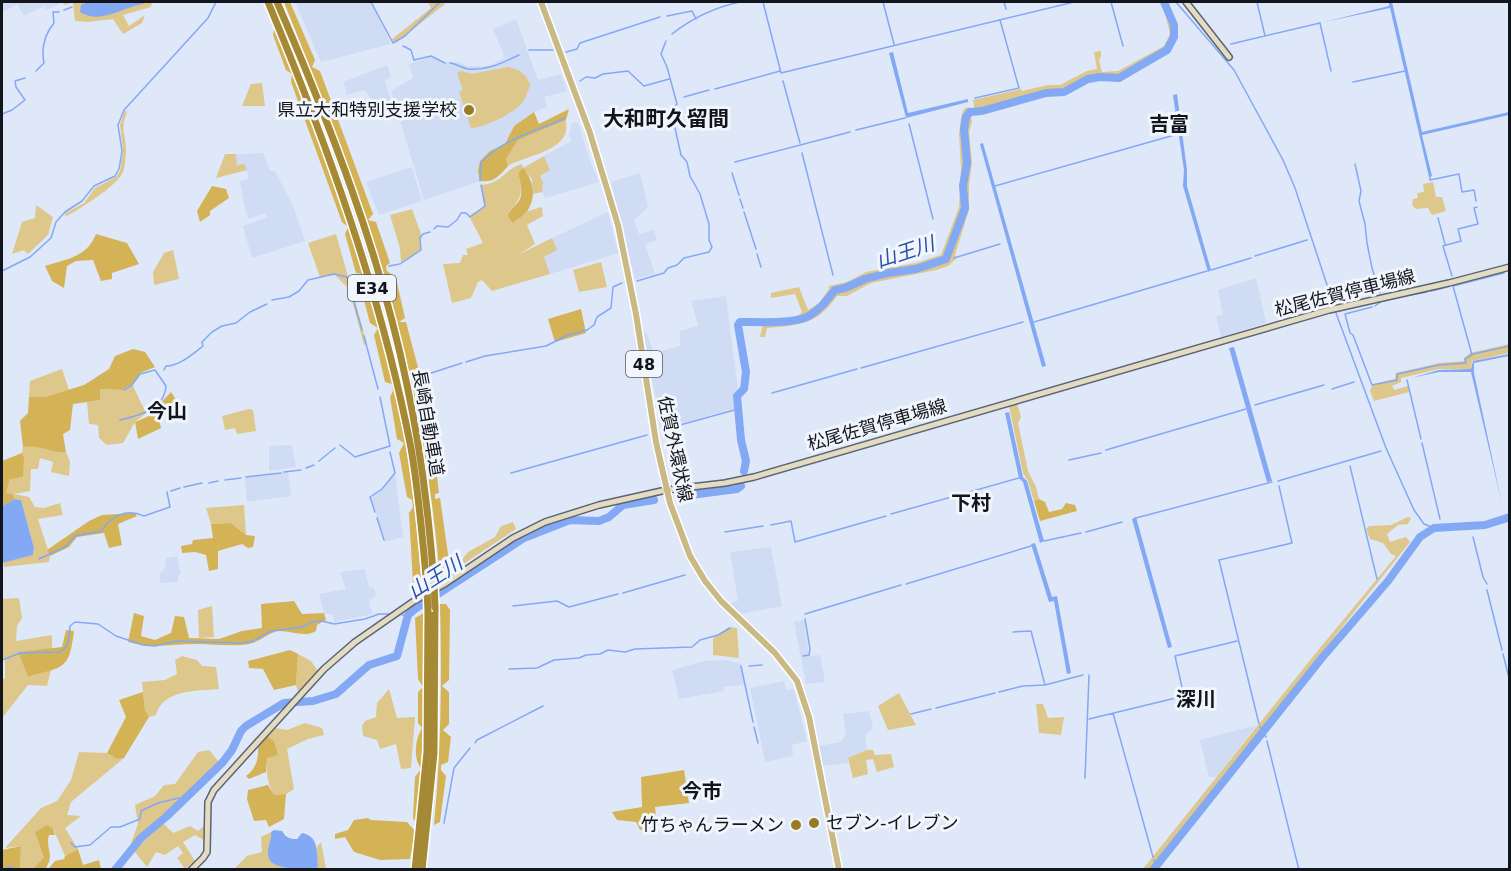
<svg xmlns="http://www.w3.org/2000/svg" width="1511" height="871" font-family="'DejaVu Sans','Noto Sans JP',sans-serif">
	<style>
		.built { fill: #cfdcf4 }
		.green { fill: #ddc78b }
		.forest { fill: #d4b357 }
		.water { fill: #83a8f4 }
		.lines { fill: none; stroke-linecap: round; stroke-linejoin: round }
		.stream { stroke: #83a8f4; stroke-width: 1.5 }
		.river { stroke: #83a8f4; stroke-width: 8 }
		.secondary-casing { stroke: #5c6473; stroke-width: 8 }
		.primary-casing { stroke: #fff; stroke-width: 9 }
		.motorway-casing { stroke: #fff; stroke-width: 10 }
		.secondary { stroke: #e4dcc2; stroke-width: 5 }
		.primary { stroke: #cab885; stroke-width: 6 }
		.motorway { stroke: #a68934; stroke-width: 7 }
		.motorway-bridge-casing { stroke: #fff; stroke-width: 10; stroke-linecap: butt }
		.motorway-bridge { stroke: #a68934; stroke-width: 7 }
		.poi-dot { fill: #987b23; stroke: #f1f5fc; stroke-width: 2 }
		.labels { text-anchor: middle; stroke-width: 6; stroke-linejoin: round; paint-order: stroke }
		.shield { fill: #f1f5fc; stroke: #55585e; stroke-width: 1.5 }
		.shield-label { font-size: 16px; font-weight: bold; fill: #12151b }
		.poi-label { font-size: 18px; fill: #12151b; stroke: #f1f5fc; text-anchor: end }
		.street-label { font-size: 18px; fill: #12151b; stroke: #f1f5fc }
		.neighbourhood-label { font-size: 20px; font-weight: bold; fill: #12151b; stroke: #f1f5fc }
		.water-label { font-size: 20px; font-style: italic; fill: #294fa6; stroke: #f1f5fc }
		.quarter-label { font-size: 21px; font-weight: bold; fill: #12151b; stroke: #f1f5fc }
	</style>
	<rect width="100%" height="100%" fill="#dfe8f9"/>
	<!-- built -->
	<path class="built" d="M 2,2 L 74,2 L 65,5 L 62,3 L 46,10 L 44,6 L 24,16 L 17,4 L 2,13 Z
		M 295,2 L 372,2 L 391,44 L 321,62 Z
		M 516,19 L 538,80 L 561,74 L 567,91 L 544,97 L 547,107 L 534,112 L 514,126 L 505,144 L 490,151 L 480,161 L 478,171 L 480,181 L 424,200 L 391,91 L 413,78 L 409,64 L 430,57 L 445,62 L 459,62 L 467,66 L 489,66 L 505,58 L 493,29 Z
		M 387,65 L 391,76 L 385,81 L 392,103 L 376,104 L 364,90 L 347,95 L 343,82 Z
		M 578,122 L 590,161 L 599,182 L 545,198 L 542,192 L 543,182 L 540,176 L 550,170 L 544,156 L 572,141 L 569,135 L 572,123 Z
		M 263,153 L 270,171 L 275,171 L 294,208 L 305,241 L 252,258 L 243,226 L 267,217 L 265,213 L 249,219 L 245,209 L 240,182 L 249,178 L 244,164 L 237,165 L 236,154 Z
		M 412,167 L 422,201 L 379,215 L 366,182 Z
		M 640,173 L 648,207 L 634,220 L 639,234 L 654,230 L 657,240 L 645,244 L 655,274 L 635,279 L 611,182 Z
		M 608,212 L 618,253 L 550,274 L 544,257 L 557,250 L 552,238 Z
		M 1256,278 L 1266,323 L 1221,337 L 1216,317 L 1223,314 L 1218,290 Z
		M 726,296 L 738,390 L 734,393 L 736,408 L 661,429 L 644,334 L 646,332 L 654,353 L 680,346 L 680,331 L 698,326 L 691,301 Z
		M 292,445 L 296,467 L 269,471 L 269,446 Z
		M 288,472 L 291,496 L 247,502 L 245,478 Z
		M 395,474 L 403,537 L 385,542 L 371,497 L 382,490 Z
		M 771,547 L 782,606 L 741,614 L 730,603 L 738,601 L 730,552 Z
		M 177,556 L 181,574 L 178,575 L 178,582 L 160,583 L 160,573 L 164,570 L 166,558 Z
		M 365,569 L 369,587 L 374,588 L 376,595 L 369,602 L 373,614 L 334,622 L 333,615 L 324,613 L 319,594 L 346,589 L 340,572 Z
		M 804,620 L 809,654 L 812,656 L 820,655 L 825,682 L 806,684 L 794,622 Z
		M 725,660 L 741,664 L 745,685 L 724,687 L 724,691 L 679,699 L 672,670 L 704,661 Z
		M 784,681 L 786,690 L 794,689 L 807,741 L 792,745 L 793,756 L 765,762 L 750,688 Z
		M 869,711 L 873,728 L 865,735 L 867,750 L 848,758 L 848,763 L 822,766 L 819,746 L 841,742 L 846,734 L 843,714 Z
		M 1257,725 L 1216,777 L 1209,777 L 1200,740 Z"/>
	<!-- green -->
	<path class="green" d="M 62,2 L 152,2 L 151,7 L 123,15 L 129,26 L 145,15 L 142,23 L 123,34 L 113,19 L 88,22 L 75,21 L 73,2 L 65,5 Z
		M 428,2 L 444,2 L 445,4 L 397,42 L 391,40 L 431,8 Z
		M 1160,2 L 1162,2 L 1170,20 L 1173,36 L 1166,48 L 1118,77 L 1093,75 L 1062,90 L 1046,92 L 1005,101 L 982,109 L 975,110 L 973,100 L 1021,89 L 1022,91 L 1048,85 L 1060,85 L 1087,71 L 1097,69 L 1094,52 L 1101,51 L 1101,57 L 1099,60 L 1102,72 L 1118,71 L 1164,46 L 1170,34 L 1165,13 Z
		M 508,67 C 520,70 526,73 530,85 C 528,91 526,98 522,103 C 514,113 484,128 471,128 L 459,92 L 463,90 L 457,73 L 461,71 L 472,74 Z
		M 262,83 L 265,106 L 242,106 L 251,84 Z
		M 969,107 L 970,110 L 964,117 L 962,132 L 965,162 L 962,184 L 963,207 L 947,254 C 934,270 887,268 867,276 C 860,278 853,283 846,286 C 841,288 837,287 833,291 C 819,303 818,313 797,317 L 802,312 L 795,294 L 771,298 L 771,293 L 799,287 L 808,310 L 819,303 L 829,289 L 829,286 L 847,282 L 866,272 L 916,263 L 941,255 L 959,207 L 961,168 L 959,134 L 961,117 L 964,109 Z
		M 125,110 L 127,112 C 120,131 125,130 126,149 C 126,155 125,166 123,172 C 117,186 81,208 67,216 L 64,214 L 84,203 L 95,188 L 116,177 L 120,171 L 123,150 L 120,125 Z
		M 971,115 L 972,122 L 969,132 L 972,162 L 969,185 L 969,210 L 955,255 L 956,259 L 948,266 L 936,270 L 871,283 L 847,296 L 837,296 C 817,325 800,325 767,328 L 765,337 L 760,337 L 763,324 L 795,322 L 805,319 L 821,311 L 835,292 L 886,275 L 915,271 L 946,261 L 950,257 L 966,209 L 965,187 L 968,163 L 966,129 L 968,118 Z
		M 566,120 C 566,123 567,130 565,134 C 559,152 522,157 508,166 L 506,159 L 518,140 Z
		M 225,154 L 236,154 L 237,165 L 244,164 L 247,170 L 216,178 Z
		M 544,156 L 550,170 L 540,176 L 543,182 L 542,192 L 533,194 L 532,179 L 523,169 L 518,173 C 523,192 522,198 509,211 L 513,222 L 528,211 L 542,207 L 543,216 L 527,225 L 535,244 L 518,255 L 552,238 L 557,250 L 544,257 L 550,274 L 492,291 L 482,280 L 478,282 L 471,298 L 452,303 L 443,264 L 460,263 L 463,255 L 468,255 L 466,249 L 483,243 L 469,216 L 485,206 L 481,185 C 503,183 504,169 522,164 L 523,168 Z
		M 1433,182 L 1436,197 L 1442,197 L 1446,211 L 1432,215 L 1428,208 L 1416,209 L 1412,205 L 1413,199 L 1418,198 L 1417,193 L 1424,192 L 1423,184 Z
		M 36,205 L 53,217 L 48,235 L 28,254 L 24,250 L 12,254 L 22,222 L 35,218 Z
		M 412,209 L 421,234 L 421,250 L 401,263 L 400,248 L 390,215 Z
		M 336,234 L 367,344 L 364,345 L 349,289 L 335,275 L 320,277 L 308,243 Z
		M 173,250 L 179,279 L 154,285 L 153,272 L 164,253 Z
		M 601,262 L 607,287 L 579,292 L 573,270 Z
		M 1509,344 L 1509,353 L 1472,361 L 1471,369 L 1439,369 L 1401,378 L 1401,382 L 1392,386 L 1394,390 L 1408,386 L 1409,392 L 1374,401 L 1370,391 L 1373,384 L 1395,379 L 1396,373 L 1439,363 L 1464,361 L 1464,358 L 1470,353 Z
		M 62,369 L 69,390 L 45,397 L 29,397 L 30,381 Z
		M 132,384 L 146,413 L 135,422 L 123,443 L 107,445 L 99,438 L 98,425 L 89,424 L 87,402 L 100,400 L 99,389 L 122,390 Z
		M 1017,403 L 1021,417 L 1018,423 L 1028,471 L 1036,487 L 1039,499 L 1034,501 L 1028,481 L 1023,473 L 1009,406 Z
		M 249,409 L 253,410 L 256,431 L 237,434 L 235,428 L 225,430 L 222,416 Z
		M 36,445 L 58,452 L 66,452 L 70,462 L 69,476 L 51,472 L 53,462 L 40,458 L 38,469 L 31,469 L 30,491 L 14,494 L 29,497 L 35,507 L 44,508 L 60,503 L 63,515 L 38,519 L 50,556 L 49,562 L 4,567 L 4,562 L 33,555 L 34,548 L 21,500 L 15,499 L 12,494 L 6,493 L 10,479 L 24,457 L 22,453 L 23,447 Z
		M 244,505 L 246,535 L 231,523 L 211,524 L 206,508 Z
		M 1408,517 L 1411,518 L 1408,524 L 1398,525 L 1387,534 L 1390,542 L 1406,537 L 1410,542 L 1149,869 L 1143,869 L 1315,654 L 1396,556 L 1391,554 L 1383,543 L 1370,539 L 1366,529 L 1369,526 L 1391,525 Z
		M 513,522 L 516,529 L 453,571 L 468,552 L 495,537 L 501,526 Z
		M 19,598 L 22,618 L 17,626 L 16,641 L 52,635 L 52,649 L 18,652 L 28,677 L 51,670 L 47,686 L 28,685 L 2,718 L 2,680 L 5,678 L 5,660 L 2,659 L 2,599 Z
		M 212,606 L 214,637 L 199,638 L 198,610 Z
		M 729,627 L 737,628 L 739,658 L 713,655 L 713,638 Z
		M 298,654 L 311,661 L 318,671 L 298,692 L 296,685 Z
		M 182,656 L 197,660 L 202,666 L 216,667 L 219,689 C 197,691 163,689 156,715 L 149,717 L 145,710 L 142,682 L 165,680 L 177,674 L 175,660 Z
		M 389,689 L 397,718 L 415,717 L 411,768 L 401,769 L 396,744 L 380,749 L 377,740 L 363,736 L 362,726 L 365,721 L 376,717 L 377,703 Z
		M 899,693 L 916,725 L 888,730 L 878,706 Z
		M 1036,704 L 1043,704 L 1048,718 L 1064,717 L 1061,735 L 1039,733 Z
		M 305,723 L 322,728 L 324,735 L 308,739 L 287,749 L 294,789 L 286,794 L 274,795 C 267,782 266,772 267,757 L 277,755 L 274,741 L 267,736 L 275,728 L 287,730 Z
		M 209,750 L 220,763 L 129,849 L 138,824 L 135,805 L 155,796 L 164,785 L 175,784 L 198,752 Z
		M 867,750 L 873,750 L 875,755 L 891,754 L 894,767 L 877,772 L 873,759 L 866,760 L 868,774 L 853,778 L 848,758 Z
		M 79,752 L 107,753 L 117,759 L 124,758 L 71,802 L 67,815 L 81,816 L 65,828 L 78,849 L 65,856 L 53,828 L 47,825 L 44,857 L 34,868 L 20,868 L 21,846 L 5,848 L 41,808 L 57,801 L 71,780 Z
		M 163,823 L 173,833 L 190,826 L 198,831 L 204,826 L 204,840 L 195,835 L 183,842 L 195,861 L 185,869 L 177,858 L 183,853 L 178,846 L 165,855 L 156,852 L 147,867 L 134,851 Z
		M 271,832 L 272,840 L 268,849 L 318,866 L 317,847 L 321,842 L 326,869 L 233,870 L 247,856 L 262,852 L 261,837 Z"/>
	<!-- forest -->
	<path class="forest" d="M 284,2 L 290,2 L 315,60 L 312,67 L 320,71 L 373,214 L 368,220 L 376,222 L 390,263 L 386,266 L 387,271 L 396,278 L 405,318 L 399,322 L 406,322 L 420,375 L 413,378 L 414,383 L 420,381 L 431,433 L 427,436 L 432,437 L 439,493 L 435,494 L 435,499 L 440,498 L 450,568 L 440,579 C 431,474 413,371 382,271 C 355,179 319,90 284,2 Z
		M 275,26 C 329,160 381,297 405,441 C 414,490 418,540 422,590 L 418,591 L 413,583 L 409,513 L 413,507 L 412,500 L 407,497 L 399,453 L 404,443 L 397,439 L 390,397 L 393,391 L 392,384 L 385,382 L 374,335 L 378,328 L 370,323 L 360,285 L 363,281 L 361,274 L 356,273 L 345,234 L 348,227 L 342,222 L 291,82 L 292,74 L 286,70 L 273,35 Z
		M 569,109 L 566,120 L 518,140 L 506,159 L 508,166 C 499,176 494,183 480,181 L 478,171 L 480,161 L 490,151 L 505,144 L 514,126 L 534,112 L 539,124 Z
		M 523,168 C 533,180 537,195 528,210 C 525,215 517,219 513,223 L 508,216 C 509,208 517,206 520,199 C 523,191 520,181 518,173 Z
		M 212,186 L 226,189 L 229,198 L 210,211 L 210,215 L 200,222 L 197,211 Z
		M 96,234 L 127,243 L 139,264 L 112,273 L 112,279 L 101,281 L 93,260 L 76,261 L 67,266 L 64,288 L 52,281 L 45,266 C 67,259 87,257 96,234 Z
		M 581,309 L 586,333 L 555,342 L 548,319 Z
		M 133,349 L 145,352 L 155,367 L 140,373 L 132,384 L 122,390 L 100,389 L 100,400 L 73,404 L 70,430 L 63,434 L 66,452 C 49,453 42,444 23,447 L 20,421 L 28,413 L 29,397 L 45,397 L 84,385 L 109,369 L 115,356 Z
		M 171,392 L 180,406 L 159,419 L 161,428 L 138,439 L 135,422 L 147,417 Z
		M 22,453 L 24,457 L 23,477 L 10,479 L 6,493 L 12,494 L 15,499 L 2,506 L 2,461 Z
		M 1039,499 L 1045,502 L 1049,512 L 1062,509 L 1066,503 L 1075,505 L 1077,511 L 1040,521 L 1034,501 Z
		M 135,513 L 137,516 L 118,524 L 122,545 L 109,548 L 104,533 L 77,537 L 69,547 L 50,556 L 47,550 L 89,521 L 102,515 Z
		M 231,523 L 246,535 L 255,536 L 253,547 L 248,548 L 242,544 L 218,551 L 218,569 L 209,571 L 206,555 L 195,552 L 182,553 L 181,546 L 192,544 L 193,540 L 213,538 L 211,524 Z
		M 294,601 L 302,614 L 324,613 L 326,620 L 317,625 L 316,631 C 304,638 292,631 279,631 C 269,632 260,642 249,644 C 233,647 214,644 197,644 C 173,644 151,649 128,642 L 134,613 L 144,616 L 141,636 L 155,640 L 171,633 L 175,616 L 184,617 L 189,638 L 219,639 L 242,631 L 262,628 L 261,604 Z
		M 440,604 L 446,604 L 450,610 L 449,680 L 442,686 L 449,692 L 449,724 L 443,730 L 451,737 L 448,762 L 441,765 L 441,770 L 446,776 L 440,822 L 434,825 C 441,751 442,678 440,604 Z
		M 424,613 C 425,684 423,753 417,824 L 413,818 L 415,777 L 421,769 C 413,757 415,740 422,728 L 418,723 L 418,692 L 423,687 L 418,679 L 415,618 Z
		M 66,630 L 74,631 C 69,671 64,666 28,677 L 18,652 L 62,647 Z
		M 290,650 L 298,654 L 296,685 L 274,690 L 263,669 L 249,668 L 248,661 Z
		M 143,692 L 145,710 L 149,717 L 124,758 L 117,759 L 107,753 L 126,717 L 119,700 Z
		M 267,736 L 274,741 L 278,755 L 267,758 L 266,772 L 249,779 L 246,776 C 256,769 259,758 258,747 Z
		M 684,770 L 689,803 L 655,807 L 657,828 L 640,830 L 636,822 L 617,820 L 612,812 L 642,807 L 641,777 Z
		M 268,785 L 274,795 L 286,794 L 284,819 L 269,827 L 266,820 L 254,821 L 247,799 L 248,790 Z
		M 368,818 L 371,820 L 407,822 L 415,831 L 410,859 L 380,860 L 354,852 L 345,837 L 335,839 L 335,834 L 348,830 L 354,820 Z
		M 47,825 L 53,828 L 55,835 L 49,835 C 45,849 55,853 46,868 L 49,868 L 55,861 L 64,859 L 65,856 L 78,849 L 83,865 L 99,860 L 101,869 L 2,870 L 2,850 L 21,846 L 20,868 L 34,868 L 44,857 L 35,832 Z"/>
	<!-- water -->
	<path class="water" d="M 88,2 L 145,2 L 143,4 C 122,7 101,25 80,12 L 81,5 Z
		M 1389,2 L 1392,2 L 1422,132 L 1509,112 L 1509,115 L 1422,135 L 1432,176 L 1429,177 L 1390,8 L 1324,22 L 1389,6 Z
		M 893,52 L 908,113 L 968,99 L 968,102 L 906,118 L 889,53 Z
		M 1177,94 L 1187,170 L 1187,186 L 1211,270 L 1208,272 L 1183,186 L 1184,170 L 1173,95 Z
		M 983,143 L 1046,366 L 1042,367 L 980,144 Z
		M 1234,347 L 1272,481 L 1267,482 L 1229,348 Z
		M 1509,354 L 1509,356 L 1474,363 L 1474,373 L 1502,504 L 1471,372 L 1439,372 L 1411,378 L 1439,370 L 1471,369 L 1473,361 Z
		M 1009,412 L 1023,477 L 1027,481 L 1044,541 L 1040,543 L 1023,482 L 1019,478 L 1005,413 Z
		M 15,499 L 21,500 L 34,548 L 33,555 L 2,563 L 2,506 Z
		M 1136,517 L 1172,647 L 1168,648 L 1132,519 Z
		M 1035,543 L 1052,597 L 1057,596 L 1071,673 L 1067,674 L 1054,601 L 1049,602 L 1031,544 Z
		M 274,830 L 282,831 C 286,838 290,839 297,839 L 302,833 C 319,836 317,853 318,866 L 315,869 C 302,868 269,871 268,855 C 267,846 272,841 271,832 Z"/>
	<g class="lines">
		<!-- stream -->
		<path class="stream" d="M 371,2 L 393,43 L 405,36 L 440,2
			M 763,2 L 781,73 L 1074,2
			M 883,2 L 894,44
			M 1004,2 L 1006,9
			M 1111,2 L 1123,46
			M 1176,2 L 1234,70 L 1283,160 L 1295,188 L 1333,303
			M 1257,2 L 1265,36
			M 64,10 L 72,7
			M 667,16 L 692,11 L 696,19
			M 672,34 C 691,19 716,7 740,2
			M 1231,44 L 1320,23 L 1331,71
			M 403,46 L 411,50 L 414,60 L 431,56 L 445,63
			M 529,50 L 553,50
			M 566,52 L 577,49 L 580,43 L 660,17
			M 450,63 C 457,64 462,68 468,69 C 487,71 502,63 519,55
			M 36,71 L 44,63 C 41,48 45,34 54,23 L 53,12 L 59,12
			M 580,81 L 586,77 L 595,78 L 603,74 L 628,71 L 644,86 L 669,79
			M 783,81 L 800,143
			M 1353,82 L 1405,71
			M 715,89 L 780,71
			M 684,97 L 709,90
			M 975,98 L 1019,88 L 1000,20
			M 2,114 L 12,110 L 25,100 L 16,87 L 15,81 L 25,78
			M 909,124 L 933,219
			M 856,130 L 905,118
			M 802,153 L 833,275
			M 735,162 L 850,132
			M 1355,164 L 1361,191 L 1359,201 L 1365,224 L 1367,243 L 1372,268 L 1380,293
			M 732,173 L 739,195
			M 1430,177 L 1430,180 L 1459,174 L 1462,192 L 1474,190 L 1476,201
			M 480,181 L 481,162 C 505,138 534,132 565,118
			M 995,186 L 1178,134
			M 740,199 L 743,208
			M 744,212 L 756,249
			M 1438,218 L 1445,244
			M 434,229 L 437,226 L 448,227 L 457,220 L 461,213 L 466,213 L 470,217 L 485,206 L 481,185
			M 757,254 L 761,267
			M 1255,256 L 1307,240
			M 954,258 L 1000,244
			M 389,266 L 400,264 L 421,250 L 420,238 L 423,234 L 430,232
			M 1211,270 L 1251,258
			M 2,271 L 30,257 L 51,238 L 56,222 L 65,212 L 82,201 L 94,186 L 115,176 L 119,169 L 122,151 L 118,125 L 124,110 L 208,18 L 216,2
			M 1509,272 L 1510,271
			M 1452,276 L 1443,246 L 1461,241 L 1458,229 L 1478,224 L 1474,208 L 1477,207
			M 637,281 L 664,273 L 668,268 L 677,265 L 684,258 L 709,252 L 712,247 L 709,240 L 709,224 L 700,194 L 690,176 L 687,162 L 681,155 L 671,110 L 677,104 L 667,67 L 661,54 L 666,41
			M 1431,291 L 1443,288
			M 1400,297 L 1427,292
			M 272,300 L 289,297 L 299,291 L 308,280 L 334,274 L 347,277 L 362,330
			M 1375,306 L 1382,301 L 1397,298
			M 1372,307 L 1345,314 L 1350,333 L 1353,335 L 1372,385 L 1397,380 L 1397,374 L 1439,365 L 1466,363 L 1465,359 L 1472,355 L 1453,286 L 1504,273
			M 1336,313 L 1386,448 L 1414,510 L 1424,524 L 1434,528
			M 1034,322 L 1207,271
			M 364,336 L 378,389
			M 1473,354 L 1510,346
			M 466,362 L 485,356 L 546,346 L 568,335 L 587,330 L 594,325 L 597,317 L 611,308 L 613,287 L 622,283
			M 861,368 L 1023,322
			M 164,370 L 166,366 C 179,366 193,354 203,346 L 202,342 L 212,332 L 222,326 L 236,323 L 250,312 L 267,304
			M 416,378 L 462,363
			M 1407,380 L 1421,439
			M 1332,389 L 1354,382
			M 772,393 L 857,369
			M 1255,405 L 1324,385
			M 120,420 C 140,415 164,410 166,386 L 155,370 L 140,374 L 132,385 L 124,390
			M 662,430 L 738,409
			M 1422,443 L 1440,519
			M 340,445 L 355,457 L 390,446 L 380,397
			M 1106,450 L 1246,409
			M 1069,460 L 1101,453
			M 319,461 L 335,448
			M 1350,466 L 1377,579
			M 306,468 L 314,465
			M 284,472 L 301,470
			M 511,473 L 647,435
			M 246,477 L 281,473
			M 225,480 L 241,478
			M 1278,481 L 1381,451
			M 209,483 L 218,481
			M 184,487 L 202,483
			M 171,491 L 180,488
			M 375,512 L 370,497 L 382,489 L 395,473 L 390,452
			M 891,514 L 1019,478
			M 377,518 L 384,540
			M 1136,518 L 1272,482
			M 771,525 L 791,521 L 795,542 L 886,516
			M 725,532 L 763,526
			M 1086,532 L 1122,522
			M 1473,537 L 1483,577 L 1487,584
			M 1044,541 L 1081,533
			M 39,559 L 65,547 L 75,536 L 101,531 C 111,516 126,508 144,516 L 170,507 L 167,492
			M 906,584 L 1031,546
			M 1487,590 L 1502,650
			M 623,593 L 685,575
			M 1377,593 L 1379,586
			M 513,606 L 557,601 L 569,607 L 618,594
			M 805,614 L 901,585
			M 402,615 L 408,615
			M 1013,632 L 1031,631 L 1045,685
			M 1503,654 L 1510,682
			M 803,656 L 809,655 L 810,649 L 805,619
			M 2,660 L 20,653 L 60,652 C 70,647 69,636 70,626 L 75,622 L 98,624 L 116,636 L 143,645 L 155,646 L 176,641 L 242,643 L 253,641 L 271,631 L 302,627 L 312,622 L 322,621 L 334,624 L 365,619 L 379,614 L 392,614
			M 741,666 L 753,722
			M 749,666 L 762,665
			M 509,669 L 537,668 L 554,660 L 579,658 L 586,655 L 600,654 L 608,650 L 625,652 L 635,649 L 692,647 L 700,640 L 718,635 L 730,628
			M 999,692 L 1023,686 L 1045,685 L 1083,675
			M 936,708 L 995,693
			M 1113,713 L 1153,857
			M 911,714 L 931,709
			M 1089,719 L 1184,696 L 1175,656 L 1237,641
			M 1259,724 L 1219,560 L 1292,543 L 1279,486
			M 754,727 L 758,743
			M 1260,727 L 1266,737
			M 1267,741 L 1299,870
			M 475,743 L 477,740 L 543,706
			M 1085,778 L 1089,675
			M 444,823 L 454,768 L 470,748
			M 71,843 L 75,847 L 90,845 L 111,827 L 120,827 L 140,819 L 141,811 L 158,803 L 179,798
			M 1154,860 L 1157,870
			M 2,869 L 11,867 L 16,870"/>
		<!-- river -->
		<path class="river" d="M 744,471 L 746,461 L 741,440 L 737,396 L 744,389 L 746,372 L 738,325 L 740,322 C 759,322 790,324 807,317 C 819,311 827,300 835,290 L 845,288 L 865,279 L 888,273 L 916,269 L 946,259 L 965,208 L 963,186 L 967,163 L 964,129 L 966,117 L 970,112 L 982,111 L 1046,93 L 1064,92 L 1088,79 L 1100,77 L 1119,78 L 1167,50 L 1174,37 L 1174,25 L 1164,2
			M 683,496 L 737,489 L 741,486
			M 115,870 L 141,838 L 167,816 L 223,762 L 232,750 L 241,731 L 246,726 L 284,703 L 313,701 L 336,694 L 369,665 L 397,656 L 408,615 L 415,609 L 524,538 L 570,520 L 599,521 L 609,517 L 623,505 L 654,500
			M 1153,870 L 1321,659 L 1388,581 L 1420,537 L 1434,528 L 1485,525 L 1510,517"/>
		<!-- secondary casing -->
		<g class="secondary-casing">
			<path id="secondary" d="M 1186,2 L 1229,57
				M 191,870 L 203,858 L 207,852 L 208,802 L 214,790 L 324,669 L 355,642 L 414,601 L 446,583 L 513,538 L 545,522 L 599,505 L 666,490 L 725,483 L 754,477 L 1329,310 L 1449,283 L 1510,267"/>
		</g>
		<!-- primary casing -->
		<g class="primary-casing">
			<path id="primary" d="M 541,2 L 590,133 L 618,225 L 636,314 L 656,442 L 670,503 L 690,556 L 705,581 L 721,601 L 775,653 L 797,681 L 809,717 L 839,870"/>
		</g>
		<!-- motorway casing -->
		<g class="motorway-casing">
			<path id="motorway" d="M 268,2 C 328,146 381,294 411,448 C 419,494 423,541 427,588
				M 277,2 C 330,124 380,253 407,385 C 421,450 429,517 434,583
				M 415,870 L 427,752 L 428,612
				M 422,870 L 434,753 L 435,607"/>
		</g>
		<!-- secondary -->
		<use href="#secondary" class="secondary"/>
		<!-- primary -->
		<use href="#primary" class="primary"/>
		<!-- motorway -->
		<use href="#motorway" class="motorway"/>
		<!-- motorway-bridge casing -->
		<g class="motorway-bridge-casing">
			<path id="motorway-bridge" d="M 434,583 L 435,607
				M 427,588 L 428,612"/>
		</g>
		<!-- motorway-bridge -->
		<use href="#motorway-bridge" class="motorway-bridge"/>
	</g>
	<!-- markers -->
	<g class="poi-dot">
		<circle cx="469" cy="110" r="6"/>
		<circle cx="814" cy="823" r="6"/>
		<circle cx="796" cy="825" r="6"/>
	</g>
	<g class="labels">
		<!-- shield labels -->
		<g class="shield">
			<rect x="348" y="275" width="48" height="26" rx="4.5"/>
			<rect x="626" y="351" width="36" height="26" rx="4.5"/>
		</g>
		<g class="shield-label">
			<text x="372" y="294">E34</text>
			<text x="644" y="370">48</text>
		</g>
		<!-- poi labels -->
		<g class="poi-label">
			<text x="457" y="116">県立大和特別支援学校</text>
			<text x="826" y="829" text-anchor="start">セブン-イレブン</text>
			<text x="784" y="831">竹ちゃんラーメン</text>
		</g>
		<!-- street labels -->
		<g class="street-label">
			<text transform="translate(1345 293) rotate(-14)" y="6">松尾佐賀停車場線</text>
			<text transform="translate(428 423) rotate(80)" y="6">長崎自動車道</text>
			<text transform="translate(877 425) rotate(-16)" y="6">松尾佐賀停車場線</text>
			<text transform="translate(675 449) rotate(78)" y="6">佐賀外環状線</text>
		</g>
		<!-- neighbourhood labels -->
		<g class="neighbourhood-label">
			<text x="1169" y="131">吉富</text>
			<text x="167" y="418">今山</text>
			<text x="971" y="510">下村</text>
			<text x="1196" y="706">深川</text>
			<text x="702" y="798">今市</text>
		</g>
		<!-- water labels -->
		<g class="water-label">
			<text transform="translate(905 252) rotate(-18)" y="7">山王川</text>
			<text transform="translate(435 577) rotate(-33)" y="7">山王川</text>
		</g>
		<!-- quarter labels -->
		<g class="quarter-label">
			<text x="666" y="126">大和町久留間</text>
		</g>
	</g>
	<!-- border -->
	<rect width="1511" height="871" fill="none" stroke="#12151b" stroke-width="6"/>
</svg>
